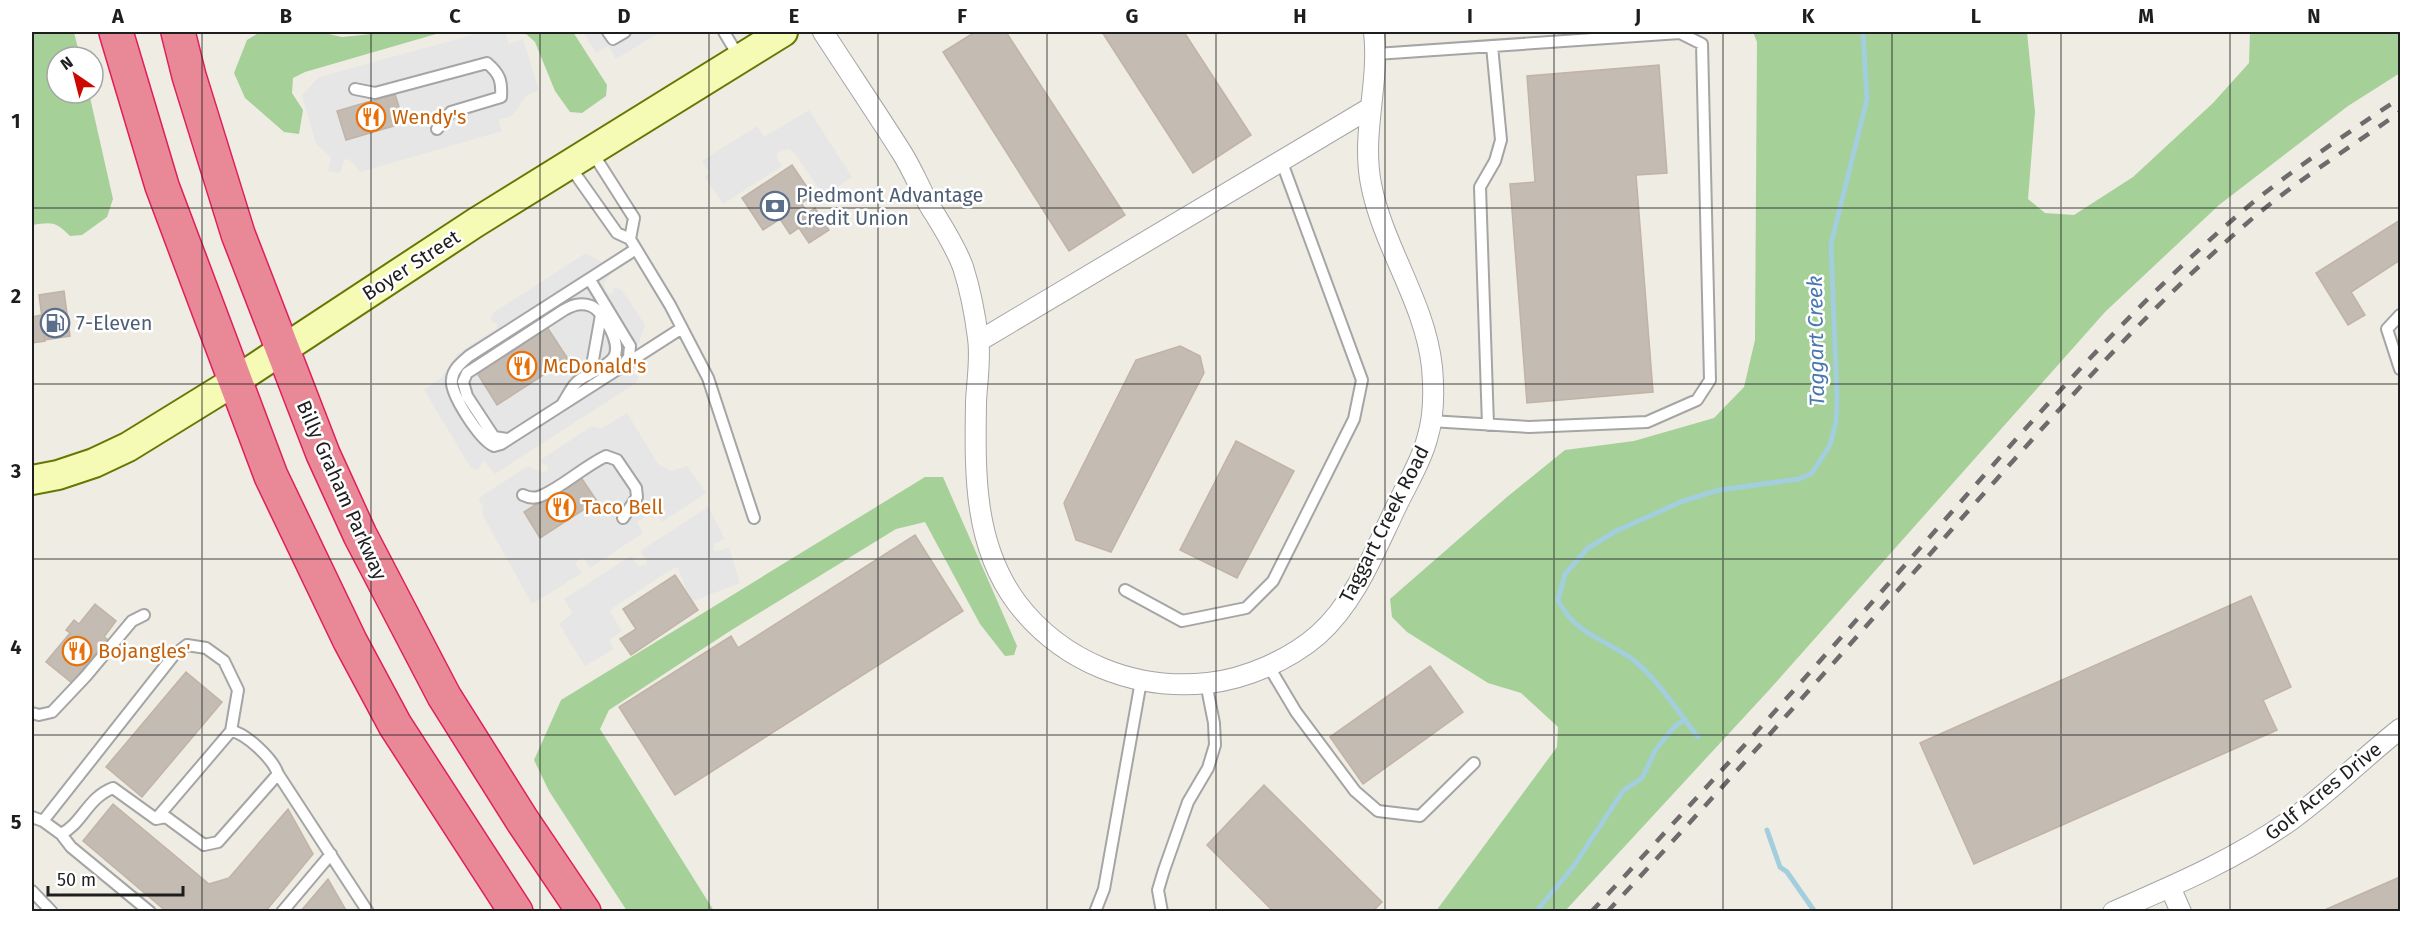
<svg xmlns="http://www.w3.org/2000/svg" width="2432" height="943" font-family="'Fira Sans',sans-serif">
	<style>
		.forest { fill: #a5d097 }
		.parking { fill: #e6e6e6 }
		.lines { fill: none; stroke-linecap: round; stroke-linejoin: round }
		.stream { stroke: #a2cede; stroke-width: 5 }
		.building { fill: #c4bbb3; stroke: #c1b3a5; stroke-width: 1.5 }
		.lane-casing { stroke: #a5a5a5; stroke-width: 14 }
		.street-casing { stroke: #a5a5a5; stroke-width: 22 }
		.secondary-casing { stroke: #667802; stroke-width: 32 }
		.highway-casing { stroke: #df1f59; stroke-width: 36 }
		.lane { stroke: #fff; stroke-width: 10 }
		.street { stroke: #fff; stroke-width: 20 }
		.secondary { stroke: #f5fbb5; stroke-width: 28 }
		.highway { stroke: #e98997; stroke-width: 33 }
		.rail { stroke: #6c6c6c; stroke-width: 4.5; stroke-dasharray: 12 12; stroke-linecap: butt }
		.grid { fill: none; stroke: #1e1e1e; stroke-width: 1.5; stroke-opacity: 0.55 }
		.labels { text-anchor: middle; stroke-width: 5; stroke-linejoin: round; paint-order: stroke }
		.food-label { font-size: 20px; fill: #c56008; stroke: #fff; text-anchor: start }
		.service-label { font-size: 20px; fill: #4e5e75; stroke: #fff; text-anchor: start }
		.street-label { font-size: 20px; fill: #1e1e1e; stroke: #fff }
		.water-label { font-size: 21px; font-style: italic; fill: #4878b0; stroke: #fff }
		.neatline { fill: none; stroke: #1e1e1e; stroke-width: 2 }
		.grid-label { font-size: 20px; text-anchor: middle; font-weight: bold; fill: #1e1e1e }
	</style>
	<rect width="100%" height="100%" fill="#efece3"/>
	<!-- forest -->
	<path class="forest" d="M 32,32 L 74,32 L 80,57 L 57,57 L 57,93 L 89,93 L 113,199 L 107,217 L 82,235 L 70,236 C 56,221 51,222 32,225 Z
		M 260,32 L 320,32 L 342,37 L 391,32 L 443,32 L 305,72 L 293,78 L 292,93 L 303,110 L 299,134 L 284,132 L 245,98 L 234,73 L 247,40 Z
		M 524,32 L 573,32 L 607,85 L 606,96 L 582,113 L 570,112 L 555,91 L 535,42 Z
		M 1753,32 L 2027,32 L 2035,112 L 2028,199 L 2045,213 L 2074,215 L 2133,177 L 2213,103 L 2249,63 L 2250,32 L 2400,32 L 2400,73 L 2348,106 L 2219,205 L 2105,312 L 1770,689 L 1565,911 L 1436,911 L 1557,747 L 1558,727 L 1521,693 L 1488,683 L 1407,632 L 1392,617 L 1390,599 L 1507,497 L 1565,450 L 1634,441 L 1714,418 L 1744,387 L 1755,340 L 1757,42 Z
		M 925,477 L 943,477 L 1017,646 L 1014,655 L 1005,656 L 980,624 L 925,522 L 896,529 L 730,631 L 609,710 L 600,729 L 714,911 L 627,911 L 549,791 L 534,760 L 561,700 Z"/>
	<!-- parking -->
	<path class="parking" d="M 483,32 L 505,32 L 509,44 L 523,39 L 539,90 L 527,95 L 512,116 L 500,119 L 499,123 L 502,131 L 360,172 L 349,159 L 344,160 L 340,173 L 328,171 L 331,157 L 316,144 L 302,95 L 319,77 Z
		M 583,32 L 660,32 L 616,59 L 608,46 L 596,53 Z
		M 809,110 L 852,177 L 824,196 L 793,151 L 787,149 L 777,153 L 777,158 L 782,166 L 723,204 L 705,177 L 709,173 L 702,161 L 757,126 L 764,137 Z
		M 586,253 L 600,261 L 611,274 L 604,283 L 606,292 L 611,295 L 615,287 L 622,290 L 645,325 L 630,370 L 639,377 L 636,383 L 495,474 L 484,460 L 478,470 L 471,468 L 424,390 L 442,377 L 457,354 L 497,328 L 497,324 L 490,320 L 493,313 Z
		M 627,413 L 658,464 L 671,471 L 687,466 L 706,493 L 662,522 L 655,511 L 637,522 L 643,533 L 590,568 L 583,557 L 575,563 L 582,573 L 532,604 L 482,514 L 483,506 L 479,501 L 480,497 L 528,466 L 542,473 L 548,470 L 548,466 L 541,463 L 542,459 L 592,426 L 601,429 Z
		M 708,507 L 725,539 L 714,544 L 713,549 L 716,551 L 729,548 L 740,583 L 691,602 L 678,568 L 675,567 L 611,609 L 610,612 L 622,631 L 609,640 L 614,649 L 585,666 L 559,624 L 571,615 L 572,612 L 564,599 L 631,556 L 639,566 L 646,565 L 647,561 L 640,551 Z"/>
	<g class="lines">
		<!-- stream -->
		<path class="stream" d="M 1698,737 C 1678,712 1660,683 1636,662 C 1607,639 1576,636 1558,600 L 1565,574 L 1588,548 L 1616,531 L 1683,501 L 1719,490 L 1799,479 L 1812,473 L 1830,445 L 1836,422 L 1837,398 L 1831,244 L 1867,99 L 1863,32
			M 1767,830 L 1780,867 L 1787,872 L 1815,912
			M 1536,912 L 1573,867 L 1623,791 L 1642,778 L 1656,749 L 1675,726 L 1685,720"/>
	</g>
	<!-- building -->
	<path class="building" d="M 975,32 L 1006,32 L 1125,215 L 1069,251 L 943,52 Z
		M 1102,32 L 1184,32 L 1251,135 L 1193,173 Z
		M 1659,65 L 1667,173 L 1636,175 L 1653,392 L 1527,403 L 1510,184 L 1535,182 L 1527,76 Z
		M 395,94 L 404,123 L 346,140 L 337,111 Z
		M 792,165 L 813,196 L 801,203 L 808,213 L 815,208 L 829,230 L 809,243 L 799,228 L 790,234 L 780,219 L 763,230 L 742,198 Z
		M 2400,220 L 2400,260 L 2351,292 L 2365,315 L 2348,325 L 2316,273 Z
		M 64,291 L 70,336 L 45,340 L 39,295 Z
		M 41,315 L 45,341 L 32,343 L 32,317 Z
		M 547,327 L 568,359 L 497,405 L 477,373 Z
		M 1180,346 L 1200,356 L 1204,373 L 1111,552 L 1076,540 L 1064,503 L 1136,360 Z
		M 1236,441 L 1294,471 L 1237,578 L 1180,550 Z
		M 580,476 L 597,501 L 540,538 L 524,512 Z
		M 915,535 L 963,611 L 675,795 L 619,707 L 731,636 L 738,648 Z
		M 675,575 L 698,610 L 631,655 L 620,639 L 636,629 L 623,609 Z
		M 2251,596 L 2291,687 L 2263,700 L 2277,730 L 1974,864 L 1920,743 Z
		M 95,604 L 116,621 L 104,637 L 107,639 L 72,683 L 46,662 L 70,633 L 66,630 L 74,620 L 79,624 Z
		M 1430,666 L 1463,712 L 1363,784 L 1330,737 Z
		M 186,672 L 222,702 L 142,797 L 106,767 Z
		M 1264,785 L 1382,902 L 1372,912 L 1274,912 L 1207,845 Z
		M 113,804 L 209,884 L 229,878 L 288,809 L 313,854 L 265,912 L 167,912 L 83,841 Z
		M 2400,877 L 2400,912 L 2320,912 Z
		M 328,879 L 347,912 L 300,912 Z"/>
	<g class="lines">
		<!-- lane casing -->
		<g class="lane-casing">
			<path id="lane" d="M 608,32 L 613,39 L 625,32
				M 724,32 L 739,57
				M 1376,54 L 1680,33 L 1702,44 L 1710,380 L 1697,400 L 1647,422 L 1529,427 L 1430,421
				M 355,89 L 375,93 L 487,63 C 500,74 502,81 501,97 L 451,112 L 437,129
				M 592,152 L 634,218 L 630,239
				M 569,165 L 617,233 L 630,239 L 670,305 L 708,378 L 754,518
				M 636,249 L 469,356 C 462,362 453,369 452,379 C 449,393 480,440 494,446 L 501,444 L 682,328
				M 590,280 L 630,346 L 629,357 L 624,364
				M 2400,315 L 2387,329 L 2400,369
				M 588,375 L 591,371 L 601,315
				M 1488,425 L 1480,187 L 1495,161 L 1501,140 L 1492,46
				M 507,439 L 494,437 L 467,396 L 463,382 L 467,373 L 564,310 C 573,305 581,302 591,306 C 603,311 622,343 614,357 C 605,370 586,372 576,383 C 571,388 567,397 563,403
				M 523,495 C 529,498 534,499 541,496 C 564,486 583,467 606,456 L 617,460 L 636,488 L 637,497 L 623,518
				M 1125,590 L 1182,621 L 1246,608 L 1273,581 L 1354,419 L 1362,380 L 1281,160
				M 1268,665 L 1296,712 L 1355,791 L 1378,811 L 1420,816 L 1474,763
				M 32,713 L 39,715 L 52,712 L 86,676 L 132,621 L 144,615
				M 278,774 L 368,912
				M 32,817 L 43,821 L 61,834 C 83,823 87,798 113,788 L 156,819 L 166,817 L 204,845 L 218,842 L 278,774 C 273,759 246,733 231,731 L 156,819
				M 43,821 L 174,655 L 187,645 L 206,648 L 224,661 L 238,690 L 231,731
				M 61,834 L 71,847 L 150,912
				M 32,891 L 52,912
				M 282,912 L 331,854
				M 1095,912 L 1104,889 L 1141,681
				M 1162,912 L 1158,890 L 1164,870 L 1188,802 L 1208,768 L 1215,745 L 1214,723 L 1206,683"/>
		</g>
		<!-- street casing -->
		<g class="street-casing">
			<path id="street" d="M 823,32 C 849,72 876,112 902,153 C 912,169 919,186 928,203 C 940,223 955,245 963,267 C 970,289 975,314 978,338 C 981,358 977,381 976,402 C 975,472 973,544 1017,603 C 1062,662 1135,691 1208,683 C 1246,679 1289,660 1318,635 C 1356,601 1375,550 1397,505 C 1407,484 1421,462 1427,439 C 1434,417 1434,389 1432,367 C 1425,302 1383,247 1371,184 C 1361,133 1380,82 1374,32
				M 979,341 L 1370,108
				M 2170,887 L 2181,912
				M 2113,912 C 2175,885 2236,859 2291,820 C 2330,792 2363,758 2400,729"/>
		</g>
		<!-- secondary casing -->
		<g class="secondary-casing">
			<path id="secondary" d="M 32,480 L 58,475 L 94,463 L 128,447 L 235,381 L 475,223 L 783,32"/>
		</g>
		<!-- highway casing -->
		<g class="highway-casing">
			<path id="highway" d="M 116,32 L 162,186 L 271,476 L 350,641 L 395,725 L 516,912
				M 178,32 L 189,76 L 238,234 L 323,454 L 360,535 L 444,696 L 522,820 L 584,912"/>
		</g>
		<!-- lane -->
		<use href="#lane" class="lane"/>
		<!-- street -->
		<use href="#street" class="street"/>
		<!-- secondary -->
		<use href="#secondary" class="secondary"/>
		<!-- highway -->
		<use href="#highway" class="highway"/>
		<!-- rail -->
		<path class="rail" d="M 1591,912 C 1701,795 1807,676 1913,556 C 2019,436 2123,313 2245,209 C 2294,168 2348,133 2400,98
			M 1607,912 C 1725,786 1839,657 1953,528 C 2049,421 2143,312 2253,218 C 2299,179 2351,147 2400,112"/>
	</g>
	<!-- grid -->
	<path class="grid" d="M 202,32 L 202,912M 371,32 L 371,912M 540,32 L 540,912M 709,32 L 709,912M 878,32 L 878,912M 1047,32 L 1047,912M 1216,32 L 1216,912M 1385,32 L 1385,912M 1554,32 L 1554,912M 1723,32 L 1723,912M 1892,32 L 1892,912M 2061,32 L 2061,912M 2230,32 L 2230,912M 32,208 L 2400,208M 32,384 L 2400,384M 32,559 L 2400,559M 32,735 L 2400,735"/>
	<!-- icons -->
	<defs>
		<g id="restaurant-ring" transform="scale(1.5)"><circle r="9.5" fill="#fff" stroke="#e8710a" stroke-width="1.5"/><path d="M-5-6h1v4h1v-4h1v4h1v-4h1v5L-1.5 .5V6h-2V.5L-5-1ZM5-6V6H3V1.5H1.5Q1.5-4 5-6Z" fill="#e8710a"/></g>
		<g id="bank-ring" transform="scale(1.5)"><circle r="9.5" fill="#fff" stroke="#5c6f8a" stroke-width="1.5"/><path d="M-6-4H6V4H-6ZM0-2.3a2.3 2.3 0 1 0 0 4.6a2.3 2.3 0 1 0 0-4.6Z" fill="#5c6f8a"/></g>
		<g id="fuel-ring" transform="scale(1.5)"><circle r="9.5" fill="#fff" stroke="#5c6f8a" stroke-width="1.5"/><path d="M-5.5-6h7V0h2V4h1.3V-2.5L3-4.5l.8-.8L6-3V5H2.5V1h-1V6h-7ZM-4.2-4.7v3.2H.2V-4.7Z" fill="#5c6f8a"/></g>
	</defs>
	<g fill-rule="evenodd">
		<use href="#restaurant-ring" x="371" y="117"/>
		<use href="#bank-ring" x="775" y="206"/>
		<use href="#fuel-ring" x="55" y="323"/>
		<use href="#restaurant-ring" x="522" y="366"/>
		<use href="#restaurant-ring" x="561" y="507"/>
		<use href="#restaurant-ring" x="77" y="651"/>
	</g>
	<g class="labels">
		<!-- food labels -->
		<g class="food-label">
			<text x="392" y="124">Wendy's</text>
			<text x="543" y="373">McDonald's</text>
			<text x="582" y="514">Taco Bell</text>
			<text x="98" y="658">Bojangles'</text>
		</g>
		<!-- service labels -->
		<g class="service-label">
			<text x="796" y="202">Piedmont Advantage<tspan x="796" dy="23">Credit Union</tspan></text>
			<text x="76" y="330">7-Eleven</text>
		</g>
		<!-- street labels -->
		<g class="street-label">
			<text transform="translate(411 265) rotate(-33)" y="7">Boyer Street</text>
			<text transform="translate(342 490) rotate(66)" y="7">Billy Graham Parkway</text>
			<text transform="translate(1384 524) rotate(-63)" y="7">Taggart Creek Road</text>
			<text transform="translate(2323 791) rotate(-39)" y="7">Golf Acres Drive</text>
		</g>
		<!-- water labels -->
		<g class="water-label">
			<text transform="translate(1816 341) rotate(-91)" y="7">Taggart Creek</text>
		</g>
	</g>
	<!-- border -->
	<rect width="2432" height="943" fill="none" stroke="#ffffff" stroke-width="66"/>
	<!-- north arrow -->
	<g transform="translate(75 75) rotate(325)"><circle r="28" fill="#ffffff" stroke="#a5a5a5" stroke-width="1.5"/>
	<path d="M0-4.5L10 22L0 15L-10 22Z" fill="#cc0800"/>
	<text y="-9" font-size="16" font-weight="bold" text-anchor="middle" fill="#1e1e1e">N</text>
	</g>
	<!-- scale -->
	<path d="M48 886v9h135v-9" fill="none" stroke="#1e1e1e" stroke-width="3"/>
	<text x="57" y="886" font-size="18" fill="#1e1e1e" stroke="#ffffff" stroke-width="4.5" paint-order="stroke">50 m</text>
	<rect x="33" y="33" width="2366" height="877" class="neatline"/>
	<g class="grid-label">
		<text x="118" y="23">A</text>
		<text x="286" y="23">B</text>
		<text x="455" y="23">C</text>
		<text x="624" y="23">D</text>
		<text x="794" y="23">E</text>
		<text x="962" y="23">F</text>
		<text x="1132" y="23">G</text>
		<text x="1300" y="23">H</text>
		<text x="1470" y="23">I</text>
		<text x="1638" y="23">J</text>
		<text x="1808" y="23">K</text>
		<text x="1976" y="23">L</text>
		<text x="2146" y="23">M</text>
		<text x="2314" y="23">N</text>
		<text x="16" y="128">1</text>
		<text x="16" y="303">2</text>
		<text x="16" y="478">3</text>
		<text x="16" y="654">4</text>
		<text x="16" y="829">5</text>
	</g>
</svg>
